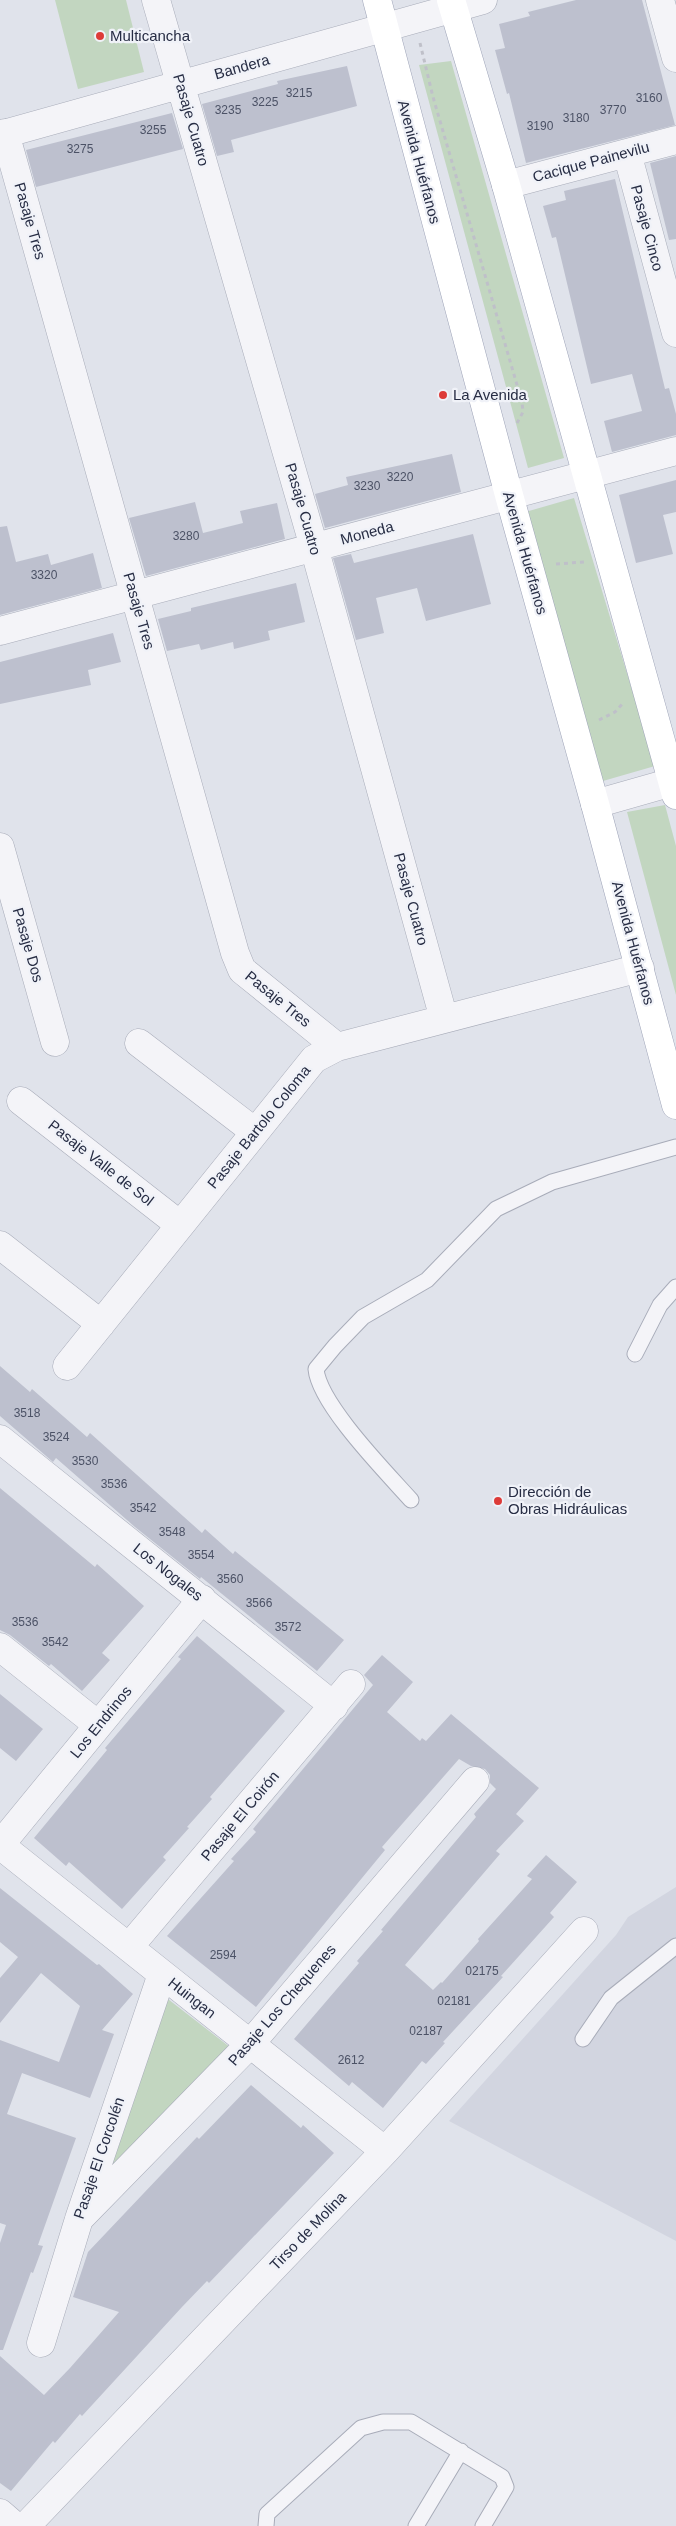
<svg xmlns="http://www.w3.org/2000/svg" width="676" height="2526" font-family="Arial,sans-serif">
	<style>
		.built { fill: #d2d5e0 }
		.green { fill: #c2d6c0 }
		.building { fill: #bdc0ce }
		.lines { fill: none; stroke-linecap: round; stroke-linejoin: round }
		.lane-casing { stroke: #a8acb9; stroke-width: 17 }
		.street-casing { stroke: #a8acb9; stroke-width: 29 }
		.primary-casing { stroke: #9ea4b8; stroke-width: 29 }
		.path { stroke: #bfc0c9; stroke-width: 3; stroke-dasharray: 4 4; stroke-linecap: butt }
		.lane { stroke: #f4f4f8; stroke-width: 15 }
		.street { stroke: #f4f4f8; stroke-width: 28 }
		.primary { stroke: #fff; stroke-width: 28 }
		.poi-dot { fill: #dd3b38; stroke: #f0f2f8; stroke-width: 2 }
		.labels { text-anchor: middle; stroke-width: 4.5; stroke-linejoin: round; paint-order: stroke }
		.number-label { font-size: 12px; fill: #4c5266 }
		.poi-label { font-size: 15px; fill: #272d44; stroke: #f0f2f8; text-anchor: start }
		.street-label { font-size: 15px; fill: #272d44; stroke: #f0f2f8 }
	</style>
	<rect width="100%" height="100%" fill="#e0e3eb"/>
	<!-- built -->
	<path class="built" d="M 676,1887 L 676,2241 L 449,2121 L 616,1935 L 628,1917 Z"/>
	<!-- green -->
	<path class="green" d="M 55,0 L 126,0 L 144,72 L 78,89 Z
		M 451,61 L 564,458 L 528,468 L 419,65 Z
		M 574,498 L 655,766 L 603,781 L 522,513 Z
		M 665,805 L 676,846 L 676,995 L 627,812 Z
		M 164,1996 L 231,2048 L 117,2170 L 108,2166 Z"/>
	<!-- building -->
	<path class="building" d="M 576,0 L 642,0 L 675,125 L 526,163 L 509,93 L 507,94 L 495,50 L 505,48 L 499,24 L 530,16 L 528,12 Z
		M 347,66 L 357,106 L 231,140 L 234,152 L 217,156 L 202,104 L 278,84 L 277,81 Z
		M 172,113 L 183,149 L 36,187 L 26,150 Z
		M 676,156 L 676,239 L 669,240 L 650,163 Z
		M 615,179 L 665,389 L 669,388 L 676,414 L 676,435 L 612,452 L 604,421 L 642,411 L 632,374 L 591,384 L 556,237 L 552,238 L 543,206 L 566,200 L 564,191 Z
		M 452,454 L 461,492 L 325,528 L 315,494 L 348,485 L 346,477 Z
		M 676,480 L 676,512 L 663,515 L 673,554 L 636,563 L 619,495 Z
		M 195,502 L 203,533 L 243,523 L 240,511 L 277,503 L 285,539 L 146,576 L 129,518 Z
		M 7,526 L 16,562 L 48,554 L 51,565 L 93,553 L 102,588 L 0,615 L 0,527 Z
		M 473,534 L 491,604 L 426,621 L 417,588 L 376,598 L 384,633 L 356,640 L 333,558 L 351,554 L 354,563 Z
		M 296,583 L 305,622 L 268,631 L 270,640 L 234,649 L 233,642 L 201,650 L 199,644 L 167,651 L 158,619 L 191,611 L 191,608 Z
		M 113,633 L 121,662 L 88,670 L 91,685 L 0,704 L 0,662 Z
		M 0,1366 L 30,1392 L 32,1389 L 87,1437 L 90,1433 L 202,1533 L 205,1529 L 233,1554 L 235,1551 L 344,1640 L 317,1671 L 201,1577 L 200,1579 L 135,1527 L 56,1458 L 53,1462 L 0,1416 Z
		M 0,1488 L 95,1567 L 97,1564 L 144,1606 L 102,1653 L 110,1660 L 82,1691 L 51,1664 L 49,1666 L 10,1635 L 0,1630 Z
		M 197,1636 L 285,1711 L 210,1797 L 212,1799 L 187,1827 L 189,1828 L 163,1857 L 166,1860 L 122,1909 L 69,1862 L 66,1866 L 34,1838 L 107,1750 L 105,1748 L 181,1659 L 178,1657 Z
		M 382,1655 L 413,1682 L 387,1712 L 420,1741 L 422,1738 L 426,1741 L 451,1714 L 539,1788 L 516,1814 L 524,1821 L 496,1851 L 500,1854 L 405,1965 L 433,1990 L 441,1982 L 442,1983 L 479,1941 L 478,1939 L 532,1879 L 527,1876 L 546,1855 L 577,1882 L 550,1913 L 554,1917 L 501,1976 L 503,1977 L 443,2042 L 445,2043 L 426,2064 L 422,2061 L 383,2108 L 352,2082 L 349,2086 L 294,2039 L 359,1963 L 357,1961 L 383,1931 L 381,1930 L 476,1817 L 474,1814 L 496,1789 L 490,1783 L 490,1775 L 485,1769 L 471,1766 L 459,1759 L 382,1847 L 385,1850 L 256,2007 L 167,1936 L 234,1861 L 231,1859 L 256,1832 L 253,1829 L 373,1685 L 364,1675 Z
		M 0,1694 L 43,1729 L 16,1761 L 0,1748 Z
		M 0,1888 L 97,1965 L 99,1964 L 133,1994 L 102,2030 L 114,2034 L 90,2098 L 22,2073 L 7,2114 L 76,2138 L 38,2245 L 43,2246 L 33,2273 L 31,2272 L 3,2350 L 0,2350 L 0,2243 L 6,2225 L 0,2223 L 0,2040 L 59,2062 L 80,2006 L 41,1973 L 0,2023 L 0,1978 L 18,1957 L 0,1942 Z
		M 251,2085 L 301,2128 L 303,2125 L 334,2153 L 209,2283 L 207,2281 L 182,2307 L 82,2416 L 80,2414 L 55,2443 L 53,2441 L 11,2491 L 0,2483 L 0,2356 L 44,2395 L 70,2368 L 119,2312 L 73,2297 L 88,2252 L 197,2137 L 199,2139 Z"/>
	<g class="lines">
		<!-- lane casing -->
		<g class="lane-casing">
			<path id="lane" d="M 635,1354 L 660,1305 L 676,1287
				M 411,1500 C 386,1472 319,1404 316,1369 L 335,1346 L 363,1317 L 427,1280 L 496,1209 L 552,1182 L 676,1147
				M 583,2039 L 611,1998 L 676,1946
				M 266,2526 L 267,2514 L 361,2428 L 383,2422 L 411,2422 L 502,2477 L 506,2487 L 483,2526
				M 416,2526 L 461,2451"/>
		</g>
		<!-- street casing -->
		<g class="street-casing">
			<path id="street" d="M 156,0 L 314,547 L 444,1019
				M 660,0 L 676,58
				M 5,133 L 235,953 L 242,970 L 337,1047
				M 0,135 L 483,0
				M 627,153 L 676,333
				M 506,185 L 676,140
				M 0,631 L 676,451
				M 595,804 L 676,781
				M 0,847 L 55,1042
				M 139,1043 L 255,1132
				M 21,1101 L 180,1225
				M 0,1245 L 101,1324
				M 67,1366 L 314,1059 L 337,1047 L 640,968
				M 0,1439 L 334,1706
				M 0,1647 L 98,1725
				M 0,1845 L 385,2151
				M 0,1845 L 202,1599
				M 129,1947 L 351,1684
				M 79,2219 L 250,2044 L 475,1781
				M 41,2343 L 79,2219 L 162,1974
				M 0,2513 L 15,2526
				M 26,2526 L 385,2151 L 584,1931"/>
		</g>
		<!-- primary casing -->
		<g class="primary-casing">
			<path id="primary" d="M 377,0 L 509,495 L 595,804 L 676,1105
				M 451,0 L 506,185 L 676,795"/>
		</g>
		<!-- path -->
		<path class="path" d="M 420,43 L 433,97 L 522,402 L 523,412 L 517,423
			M 556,564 L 584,562
			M 599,720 L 615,712 L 624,702"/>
		<!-- lane -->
		<use href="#lane" class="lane"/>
		<!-- street -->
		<use href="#street" class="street"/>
		<!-- primary -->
		<use href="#primary" class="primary"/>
	</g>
	<!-- markers -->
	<g class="poi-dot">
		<circle cx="100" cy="36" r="5"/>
		<circle cx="443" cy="395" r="5"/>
		<circle cx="498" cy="1501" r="5"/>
	</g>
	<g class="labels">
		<!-- number labels -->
		<g class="number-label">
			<text x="299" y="97">3215</text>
			<text x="649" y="102">3160</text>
			<text x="265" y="106">3225</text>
			<text x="228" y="114">3235</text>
			<text x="613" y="114">3770</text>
			<text x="576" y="122">3180</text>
			<text x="540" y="130">3190</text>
			<text x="153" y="134">3255</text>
			<text x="80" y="153">3275</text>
			<text x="400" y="481">3220</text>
			<text x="367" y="490">3230</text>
			<text x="186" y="540">3280</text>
			<text x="44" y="579">3320</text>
			<text x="27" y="1417">3518</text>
			<text x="56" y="1441">3524</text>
			<text x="85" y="1465">3530</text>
			<text x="114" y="1488">3536</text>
			<text x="143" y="1512">3542</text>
			<text x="172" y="1536">3548</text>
			<text x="201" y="1559">3554</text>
			<text x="230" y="1583">3560</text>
			<text x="259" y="1607">3566</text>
			<text x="25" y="1626">3536</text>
			<text x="288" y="1631">3572</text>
			<text x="55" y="1646">3542</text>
			<text x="223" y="1959">2594</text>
			<text x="482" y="1975">02175</text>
			<text x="454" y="2005">02181</text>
			<text x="426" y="2035">02187</text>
			<text x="351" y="2064">2612</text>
		</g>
		<!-- poi labels -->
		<g class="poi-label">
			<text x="110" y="41">Multicancha</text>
			<text x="453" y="400">La Avenida</text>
			<text x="508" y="1497">Dirección de<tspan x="508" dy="17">Obras Hidráulicas</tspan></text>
		</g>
		<!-- street labels -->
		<g class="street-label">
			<text transform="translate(242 67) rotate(-16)" y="5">Bandera</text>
			<text transform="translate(191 120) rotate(74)" y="5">Pasaje Cuatro</text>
			<text transform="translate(419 162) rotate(75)" y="5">Avenida Huérfanos</text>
			<text transform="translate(591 162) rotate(-15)" y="5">Cacique Painevilu</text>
			<text transform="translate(30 221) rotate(74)" y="5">Pasaje Tres</text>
			<text transform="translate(647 228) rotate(75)" y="5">Pasaje Cinco</text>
			<text transform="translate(303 509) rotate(74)" y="5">Pasaje Cuatro</text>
			<text transform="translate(367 533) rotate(-15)" y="5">Moneda</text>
			<text transform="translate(525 553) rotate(74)" y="5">Avenida Huérfanos</text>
			<text transform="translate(139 611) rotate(74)" y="5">Pasaje Tres</text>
			<text transform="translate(411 899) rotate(75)" y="5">Pasaje Cuatro</text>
			<text transform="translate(633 943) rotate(75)" y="5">Avenida Huérfanos</text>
			<text transform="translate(28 945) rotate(74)" y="5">Pasaje Dos</text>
			<text transform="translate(278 999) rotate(39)" y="5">Pasaje Tres</text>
			<text transform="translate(259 1127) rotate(-51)" y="5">Pasaje Bartolo Coloma</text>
			<text transform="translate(101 1163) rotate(38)" y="5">Pasaje Valle de Sol</text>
			<text transform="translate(168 1572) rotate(38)" y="5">Los Nogales</text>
			<text transform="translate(101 1722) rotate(-51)" y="5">Los Endrinos</text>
			<text transform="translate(240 1816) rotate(-50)" y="5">Pasaje El Coirón</text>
			<text transform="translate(192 1998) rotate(38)" y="5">Huingan</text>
			<text transform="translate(282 2005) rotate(-49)" y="5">Pasaje Los Chequenes</text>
			<text transform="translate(99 2158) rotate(-71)" y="5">Pasaje El Corcolén</text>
			<text transform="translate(308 2231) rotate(-46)" y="5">Tirso de Molina</text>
		</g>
	</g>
</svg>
